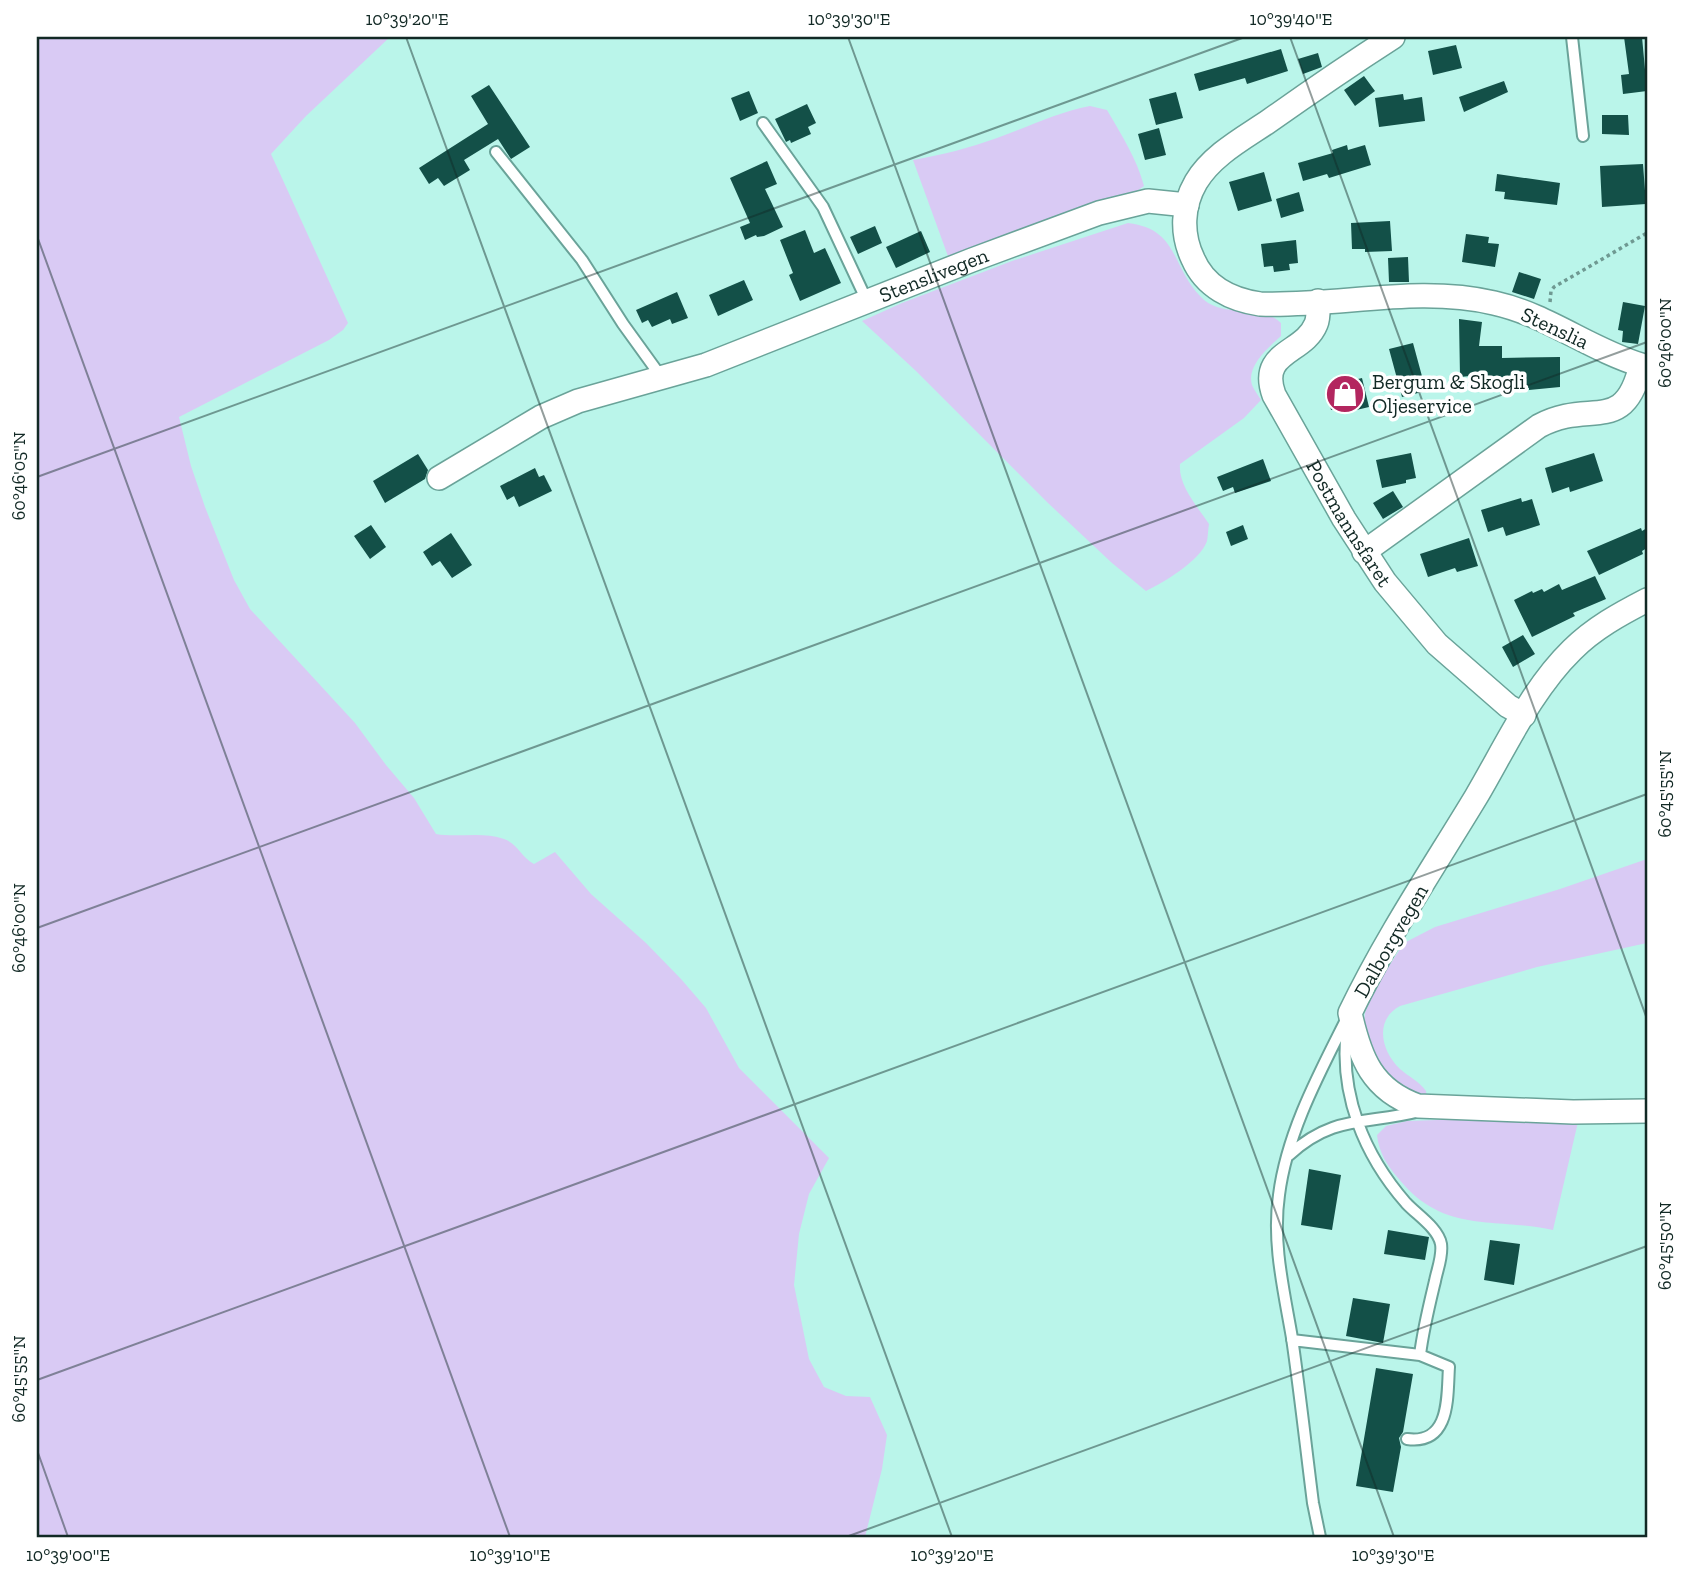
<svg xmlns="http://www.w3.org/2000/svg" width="1684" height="1574" font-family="'Zilla Slab',serif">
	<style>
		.green { fill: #d9caf4 }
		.building { fill: #135048 }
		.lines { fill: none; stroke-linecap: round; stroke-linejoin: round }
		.lane-casing { stroke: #6aa399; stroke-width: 14 }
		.street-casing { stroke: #6aa399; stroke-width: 26 }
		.path { stroke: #6f9992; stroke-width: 3.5; stroke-dasharray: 3.5 3.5; stroke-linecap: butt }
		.lane { stroke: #fff; stroke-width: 10 }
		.street { stroke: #fff; stroke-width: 23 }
		.ticks { fill: none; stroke: #122925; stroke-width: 2; stroke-opacity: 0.45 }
		.labels { text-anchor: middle; stroke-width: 7; stroke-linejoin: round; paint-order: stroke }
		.street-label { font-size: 21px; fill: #122925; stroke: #fff }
		.poi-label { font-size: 21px; fill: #122925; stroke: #fff; text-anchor: start }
		.neatline { fill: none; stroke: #122925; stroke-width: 2.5 }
		.ticks-label { font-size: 18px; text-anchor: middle; fill: #122925 }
	</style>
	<rect width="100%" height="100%" fill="#baf5ea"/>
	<!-- green -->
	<path class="green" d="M 37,37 L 390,37 L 306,116 L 271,154 L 348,323 L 343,330 L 329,340 L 179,417 L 191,466 L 205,507 L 234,580 L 250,609 L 355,723 L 386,765 L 414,798 L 436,834 C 458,838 482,831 504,839 C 518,844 521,857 534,864 L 555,852 L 591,894 L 646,943 L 681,979 L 706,1008 L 739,1068 L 829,1158 L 809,1194 L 799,1234 L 794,1285 L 809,1359 L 824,1387 L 846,1396 L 870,1397 L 887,1435 L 882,1469 L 865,1537 L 37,1537 Z
		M 1090,106 L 1107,110 C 1121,134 1137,159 1144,186 L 1133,194 L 949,259 L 913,160 C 942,155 969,148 997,138 C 1028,127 1058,112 1090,106 Z
		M 1128,223 C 1179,229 1171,267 1201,297 C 1223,320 1259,302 1281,323 L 1281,336 C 1269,347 1246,366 1252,385 C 1254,390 1258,395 1261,400 L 1244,418 L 1180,464 C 1178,486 1198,507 1209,524 C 1208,529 1208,536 1207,541 C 1201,560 1163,583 1146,591 L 1112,563 L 1048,503 L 916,371 L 862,321 L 902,303 L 1012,261 Z
		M 1647,859 L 1647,943 L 1537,967 L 1400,1006 C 1374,1020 1381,1051 1400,1069 C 1409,1077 1419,1081 1426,1091 L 1427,1100 L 1387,1079 L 1363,1032 L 1365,1013 L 1374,989 L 1404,943 L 1435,927 L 1560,889 Z
		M 1556,1116 L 1578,1122 L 1553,1230 C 1491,1217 1443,1234 1398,1178 C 1387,1165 1379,1153 1377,1135 L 1386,1126 L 1407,1121 Z"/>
	<!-- building -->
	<path class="building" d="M 1624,37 L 1642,37 L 1647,91 L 1623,94 L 1621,75 L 1629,74 Z
		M 1456,45 L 1462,68 L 1433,75 L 1428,51 Z
		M 1281,49 L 1288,71 L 1247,84 L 1245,78 L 1199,91 L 1194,74 Z
		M 1318,53 L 1322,67 L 1303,74 L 1298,59 Z
		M 1364,76 L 1375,91 L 1355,106 L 1344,90 Z
		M 1504,81 L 1508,92 L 1464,112 L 1459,97 Z
		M 489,85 L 530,147 L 511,159 L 498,139 L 464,160 L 470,170 L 444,186 L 438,178 L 429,184 L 419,168 L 488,124 L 471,96 Z
		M 749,91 L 758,113 L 740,121 L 731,98 Z
		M 1176,92 L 1183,118 L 1156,125 L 1149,99 Z
		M 1403,94 L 1404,100 L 1422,97 L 1425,121 L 1379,127 L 1375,98 Z
		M 807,104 L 816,123 L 808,127 L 811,134 L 791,143 L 790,140 L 786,142 L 775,119 Z
		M 1602,115 L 1628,115 L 1629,135 L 1602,134 Z
		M 1159,128 L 1166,155 L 1145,160 L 1138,134 Z
		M 1347,145 L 1348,150 L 1365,145 L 1371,165 L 1329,178 L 1327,174 L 1303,181 L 1298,163 L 1333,153 L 1332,150 Z
		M 767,161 L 777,184 L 765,189 L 783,227 L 764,236 L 757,237 L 756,235 L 745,240 L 740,227 L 750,223 L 730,178 Z
		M 1643,164 L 1646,204 L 1602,207 L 1600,166 Z
		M 1264,172 L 1272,201 L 1238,211 L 1229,182 Z
		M 1497,174 L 1560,183 L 1557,205 L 1504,199 L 1505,192 L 1495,191 Z
		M 1299,192 L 1304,211 L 1281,218 L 1276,199 Z
		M 1390,221 L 1392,251 L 1365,252 L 1365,249 L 1352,249 L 1351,223 Z
		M 875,226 L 882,243 L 858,254 L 850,237 Z
		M 805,230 L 814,253 L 825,248 L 841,283 L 800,301 L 789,275 L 793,273 L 780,240 Z
		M 921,231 L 930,252 L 896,268 L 886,247 Z
		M 1466,234 L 1489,237 L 1488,243 L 1499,244 L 1495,267 L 1462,262 Z
		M 1296,240 L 1298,263 L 1289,264 L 1290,270 L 1274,272 L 1273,266 L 1264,267 L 1261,244 Z
		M 1408,257 L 1409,282 L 1389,282 L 1388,258 Z
		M 1519,272 L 1541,279 L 1534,299 L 1512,292 Z
		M 744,280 L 753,300 L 718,316 L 709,295 Z
		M 677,292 L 688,318 L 672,324 L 670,319 L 652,327 L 648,320 L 642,323 L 636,310 Z
		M 1623,302 L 1645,306 L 1638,344 L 1622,342 L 1623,331 L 1618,330 Z
		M 1459,319 L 1482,322 L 1479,346 L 1502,346 L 1502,358 L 1560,357 L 1560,387 L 1529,390 L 1529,388 L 1518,388 L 1518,378 L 1470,379 L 1470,376 L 1460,377 Z
		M 1413,343 L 1426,391 L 1402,397 L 1389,349 Z
		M 1362,378 L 1369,407 L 1348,412 L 1346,406 L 1331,410 L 1326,387 Z
		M 1411,453 L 1416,478 L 1406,480 L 1406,483 L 1382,488 L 1376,460 Z
		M 1594,453 L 1603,481 L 1570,492 L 1569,487 L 1552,493 L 1545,468 Z
		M 418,454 L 428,470 L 425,479 L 385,503 L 373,481 Z
		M 1263,459 L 1271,481 L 1235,493 L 1233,487 L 1223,491 L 1217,477 Z
		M 535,468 L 539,477 L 544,475 L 552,491 L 519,507 L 514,496 L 507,500 L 500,486 Z
		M 1393,491 L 1403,507 L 1383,519 L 1373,503 Z
		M 1521,498 L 1522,502 L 1532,499 L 1540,525 L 1506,536 L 1503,527 L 1488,532 L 1481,510 Z
		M 371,525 L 386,547 L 370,559 L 354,536 Z
		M 1243,525 L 1248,539 L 1231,546 L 1226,532 Z
		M 1641,528 L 1642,531 L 1647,528 L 1647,548 L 1642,551 L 1643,554 L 1599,575 L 1587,551 Z
		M 451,533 L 472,565 L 452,578 L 440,561 L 432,566 L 423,552 Z
		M 1469,538 L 1478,566 L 1457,572 L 1455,568 L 1428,577 L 1420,554 Z
		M 1595,576 L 1606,599 L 1573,613 L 1575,616 L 1532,637 L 1514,600 L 1532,591 L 1533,593 L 1542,589 L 1544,592 L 1559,584 L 1562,590 Z
		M 1523,635 L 1535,654 L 1513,667 L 1502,647 Z
		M 1309,1169 L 1341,1175 L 1332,1230 L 1301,1225 Z
		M 1388,1230 L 1429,1237 L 1425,1260 L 1384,1254 Z
		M 1490,1240 L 1520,1244 L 1514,1285 L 1484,1280 Z
		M 1353,1298 L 1390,1304 L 1383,1343 L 1346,1336 Z
		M 1376,1368 L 1413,1374 L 1403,1432 L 1399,1438 L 1401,1447 L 1393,1492 L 1356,1486 Z"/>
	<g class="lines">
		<!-- lane casing -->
		<g class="lane-casing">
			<path id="lane" d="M 1572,37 L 1583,136
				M 763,123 L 823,207 L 867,301
				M 496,152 L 582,260 L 623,324 L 662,378
				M 1347,1030 C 1339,1094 1364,1155 1406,1203 C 1417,1215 1438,1228 1441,1244 C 1443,1256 1437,1270 1435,1281 C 1429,1306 1423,1330 1420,1355
				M 1289,1155 C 1334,1114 1366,1125 1420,1111
				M 1292,1340 L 1420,1355 L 1449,1367 C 1447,1396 1451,1445 1407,1439
				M 1320,1537 L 1313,1503 C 1306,1448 1300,1393 1292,1338 C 1284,1291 1272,1243 1279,1195 C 1287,1132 1320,1072 1348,1016"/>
		</g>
		<!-- street casing -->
		<g class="street-casing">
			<g id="street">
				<path id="s1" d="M 1318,301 C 1318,308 1319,317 1316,324 C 1304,354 1258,351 1274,395 L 1344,519 L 1385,582 L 1437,644 L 1508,706 L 1524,715"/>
				<path id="s2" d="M 439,478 L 541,417 L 578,401 L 706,365 L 972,260 L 1099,213 L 1148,201 L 1187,205"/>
				<path d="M 1364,552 L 1539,426 C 1590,398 1624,437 1641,365 C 1589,349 1548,315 1494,303 C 1416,285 1339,307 1260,304 C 1232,300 1205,287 1193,259 C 1181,234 1182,206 1196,182 C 1212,155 1244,138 1269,121 C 1310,92 1351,64 1393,37"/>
				<path d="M 1647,600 C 1620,614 1594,628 1572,650 C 1531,690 1505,748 1476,797 C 1433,868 1386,938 1350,1013 C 1360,1058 1372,1090 1418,1106 L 1573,1112 L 1647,1111"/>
			</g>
		</g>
		<!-- path -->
		<path class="path" d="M 1550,302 L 1551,291 L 1554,287 L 1647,233"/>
		<!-- lane -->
		<use href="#lane" class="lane"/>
		<!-- street -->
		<use href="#street" class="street"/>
	</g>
	<!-- ticks -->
	<path class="ticks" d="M 406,37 L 952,1537M 848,37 L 1394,1537M 1290,37 L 1647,1019M 37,236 L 510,1537M 37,477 L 1245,37M 37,928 L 1647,342M 37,1380 L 1647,794M 37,1450 L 68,1537M 846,1537 L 1647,1246"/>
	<!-- icons -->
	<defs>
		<g id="shop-disc" transform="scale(2.0125)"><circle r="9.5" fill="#b3265f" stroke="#fff"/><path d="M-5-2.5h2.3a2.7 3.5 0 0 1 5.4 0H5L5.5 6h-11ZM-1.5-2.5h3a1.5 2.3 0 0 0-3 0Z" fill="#fff"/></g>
	</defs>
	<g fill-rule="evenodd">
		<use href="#shop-disc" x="1345" y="394"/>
	</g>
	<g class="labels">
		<!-- street labels -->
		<g class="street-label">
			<text dy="7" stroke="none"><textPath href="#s2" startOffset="537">Stenslivegen</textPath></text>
			<text transform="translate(1555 328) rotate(25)" y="7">Stenslia</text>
			<text dy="7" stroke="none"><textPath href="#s1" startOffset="262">Postmannsfaret</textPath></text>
			<text transform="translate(1391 941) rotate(-60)" y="7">Dalborgvegen</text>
		</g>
		<!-- poi labels -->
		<g class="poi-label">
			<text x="1372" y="389">Bergum &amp; Skogli<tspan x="1372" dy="24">Oljeservice</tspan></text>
		</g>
	</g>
	<!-- border -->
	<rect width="1684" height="1574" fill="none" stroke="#ffffff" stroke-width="77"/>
	<rect x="38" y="38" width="1608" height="1498" class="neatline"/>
	<g class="ticks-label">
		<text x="407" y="25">10°39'20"E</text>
		<text x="849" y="25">10°39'30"E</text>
		<text x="1291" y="25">10°39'40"E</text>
		<text transform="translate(1665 343) rotate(-90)" y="6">60°46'00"N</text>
		<text transform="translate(19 476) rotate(-90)" y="6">60°46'05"N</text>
		<text transform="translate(1665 794) rotate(-90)" y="6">60°45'55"N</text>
		<text transform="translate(19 928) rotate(-90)" y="6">60°46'00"N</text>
		<text transform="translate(1665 1246) rotate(-90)" y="6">60°45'50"N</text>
		<text transform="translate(19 1379) rotate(-90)" y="6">60°45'55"N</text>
		<text x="68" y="1561">10°39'00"E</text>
		<text x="510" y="1561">10°39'10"E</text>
		<text x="952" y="1561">10°39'20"E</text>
		<text x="1393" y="1561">10°39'30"E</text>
	</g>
</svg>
